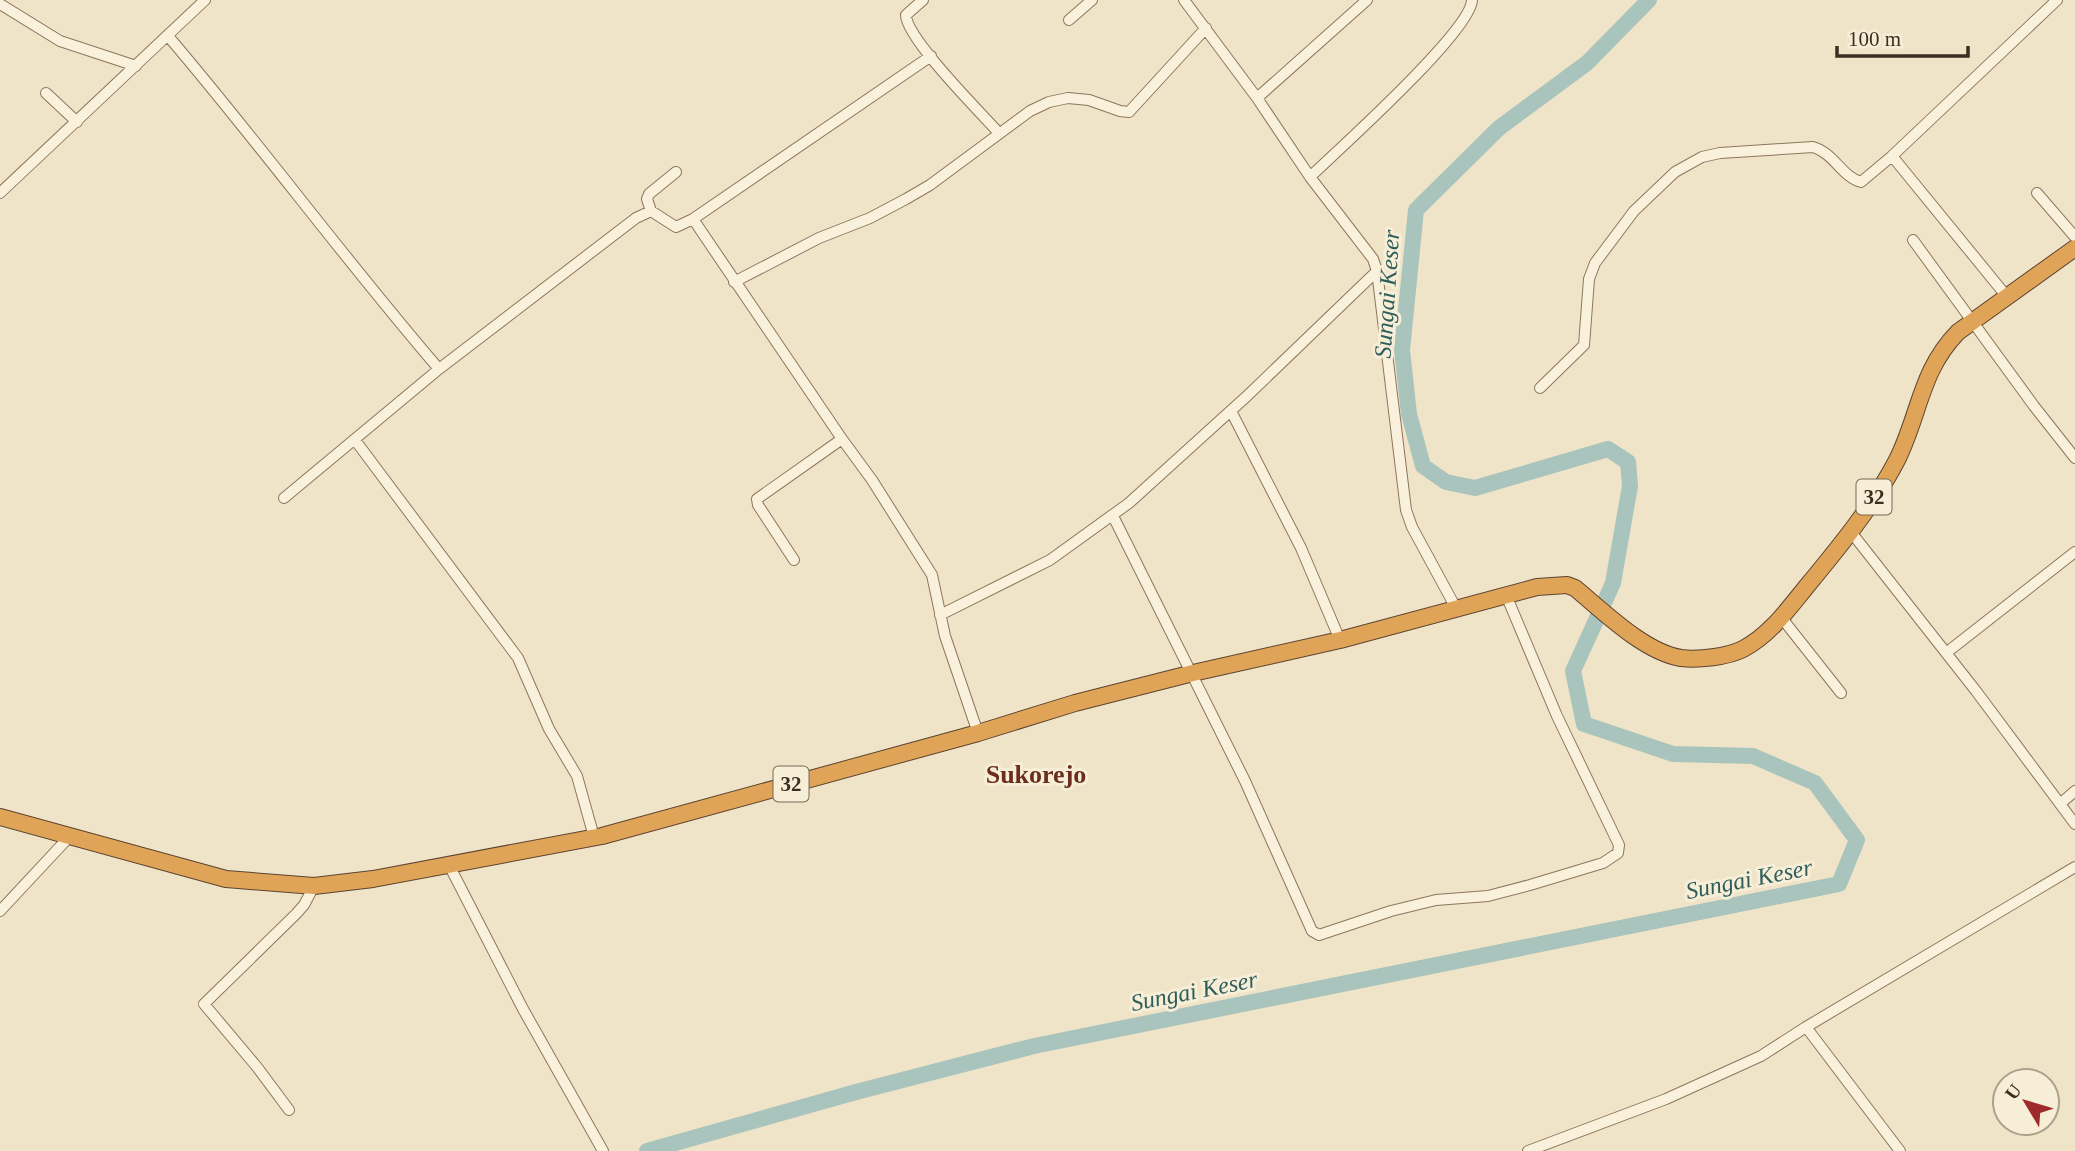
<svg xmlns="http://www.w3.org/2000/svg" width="2075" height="1151" font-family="Georgia,serif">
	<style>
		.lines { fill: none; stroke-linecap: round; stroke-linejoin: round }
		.river { stroke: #a9c4bc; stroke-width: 16 }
		.minor-casing { stroke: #8d765c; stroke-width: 12 }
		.highway-casing { stroke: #5b4430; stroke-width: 18 }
		.minor { stroke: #faf1dc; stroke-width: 10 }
		.highway { stroke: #e0a458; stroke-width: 16 }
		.labels { text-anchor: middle; stroke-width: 6; stroke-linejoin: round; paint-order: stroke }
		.shield { fill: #f7eed8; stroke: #756857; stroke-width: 2 }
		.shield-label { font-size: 21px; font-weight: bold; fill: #3d2e20 }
		.water-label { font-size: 24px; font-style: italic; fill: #2f5d5a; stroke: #f7eed8 }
		.quarter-label { font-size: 26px; font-weight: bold; fill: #6b2e1e; stroke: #f7eed8 }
	</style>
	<rect width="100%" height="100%" fill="#f0e4c8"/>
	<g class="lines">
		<!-- river -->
		<path class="river" d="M 647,1151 L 856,1092 L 1034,1046 L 1839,884 L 1857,840 L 1815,783 L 1753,756 L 1673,754 L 1584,724 L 1573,671 L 1613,583 L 1630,486 L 1628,462 L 1608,449 L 1475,488 L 1446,482 L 1423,466 L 1409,414 L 1402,350 L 1416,210 L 1499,128 L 1587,63 L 1649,0"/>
		<!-- minor casing -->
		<g class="minor-casing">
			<path id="minor" d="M 923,0 L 906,15 C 906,38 980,112 999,133
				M 1184,0 L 1257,98 L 1310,177 L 1373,259 L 1377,271 L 1406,510 L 1412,527 L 1457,610
				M 0,4 L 60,41 L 136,66
				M 1069,20 L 1092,0
				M 168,36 C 261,145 345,260 439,369
				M 931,56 L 693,219 L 842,439 L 872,480 L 932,575 L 945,636 L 978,733
				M 46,93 L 77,122
				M 1257,98 L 1367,0
				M 1310,177 C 1338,150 1471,31 1472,0
				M 0,193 L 205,0
				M 2037,193 L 2075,237
				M 651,211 L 647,199 L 649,194 L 676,172
				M 1913,240 L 2034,406 L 2075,458
				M 734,282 L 819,238 L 870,218 L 906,199 L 930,185 L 1030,111 L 1049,102 L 1068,98 L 1089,100 L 1120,111 L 1129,112 L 1206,28
				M 2008,298 L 1892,156 L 2057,0
				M 1540,388 L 1584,345 L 1589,279 L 1595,263 L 1634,211 L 1675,172 L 1702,157 L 1720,153 L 1813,147 C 1834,153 1842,177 1861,182 L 1892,156
				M 1231,411 L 1301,548 L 1340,640
				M 355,440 L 518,658 L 549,729 L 577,776 L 594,837
				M 284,498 L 439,369 L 636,218 L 651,211 L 676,227 L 693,219
				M 1113,516 L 1245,781 L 1312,931 L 1319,935 L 1391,911 L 1436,900 L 1488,896 L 1530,885 L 1603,863 L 1618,853 L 1619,845 L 1557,716 L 1506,595
				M 1851,532 L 1976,691 L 2075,824
				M 794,560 L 758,505 L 757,499 L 842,439
				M 940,615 L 1050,560 L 1129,503 L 1247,396 L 1377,271
				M 1781,617 L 1841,693
				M 1946,653 L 2075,552
				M 2060,804 L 2075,791
				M 449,865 L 523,1009 L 603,1151
				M 0,911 L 70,836
				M 289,1110 L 257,1067 L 204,1004 L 296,914 L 304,905 L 314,886
				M 1528,1151 L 1666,1099 L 1761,1056 L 1806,1027
				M 1900,1151 L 1806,1027 L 2075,867"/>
		</g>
		<!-- highway casing -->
		<g class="highway-casing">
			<path id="highway" d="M 0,817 L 226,879 L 314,886 L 373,879 L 602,836 L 978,733 L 1075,703 L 1193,673 L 1340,640 L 1537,587 L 1567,585 L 1575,588 C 1603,611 1644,652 1681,658 C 1699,660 1727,657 1743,649 C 1770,635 1789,608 1807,586 C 1840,546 1873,506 1897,460 C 1920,414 1920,371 1958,332 L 2075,248"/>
		</g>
		<!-- minor -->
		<use href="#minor" class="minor"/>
		<!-- highway -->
		<use href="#highway" class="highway"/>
	</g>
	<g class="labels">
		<!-- shield labels -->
		<g class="shield">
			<rect x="1856.5" y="479.5" width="35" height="35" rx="5"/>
			<rect x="773.5" y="766.5" width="35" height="35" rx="5"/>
		</g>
		<g class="shield-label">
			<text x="1874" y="504">32</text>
			<text x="791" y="791">32</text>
		</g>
		<!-- water labels -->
		<g class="water-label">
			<text transform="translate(1387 294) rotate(-86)" y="8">Sungai Keser</text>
			<text transform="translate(1749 879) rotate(-11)" y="8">Sungai Keser</text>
			<text transform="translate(1194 991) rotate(-11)" y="8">Sungai Keser</text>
		</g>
		<!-- quarter labels -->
		<g class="quarter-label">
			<text x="1036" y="783">Sukorejo</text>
		</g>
	</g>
	<!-- north arrow -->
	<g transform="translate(2026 1102) rotate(308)"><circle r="33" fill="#f7eed8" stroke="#ada18e" stroke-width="2"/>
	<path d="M0-5L12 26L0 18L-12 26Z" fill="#9e2a2b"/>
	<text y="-10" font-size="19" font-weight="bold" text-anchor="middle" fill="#3d2e20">U</text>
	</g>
	<!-- scale -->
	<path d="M1837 46v10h131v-10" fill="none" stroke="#3d2e20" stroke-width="3.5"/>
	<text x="1848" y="46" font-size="21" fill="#3d2e20" stroke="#f7eed8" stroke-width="5" paint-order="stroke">100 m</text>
</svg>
